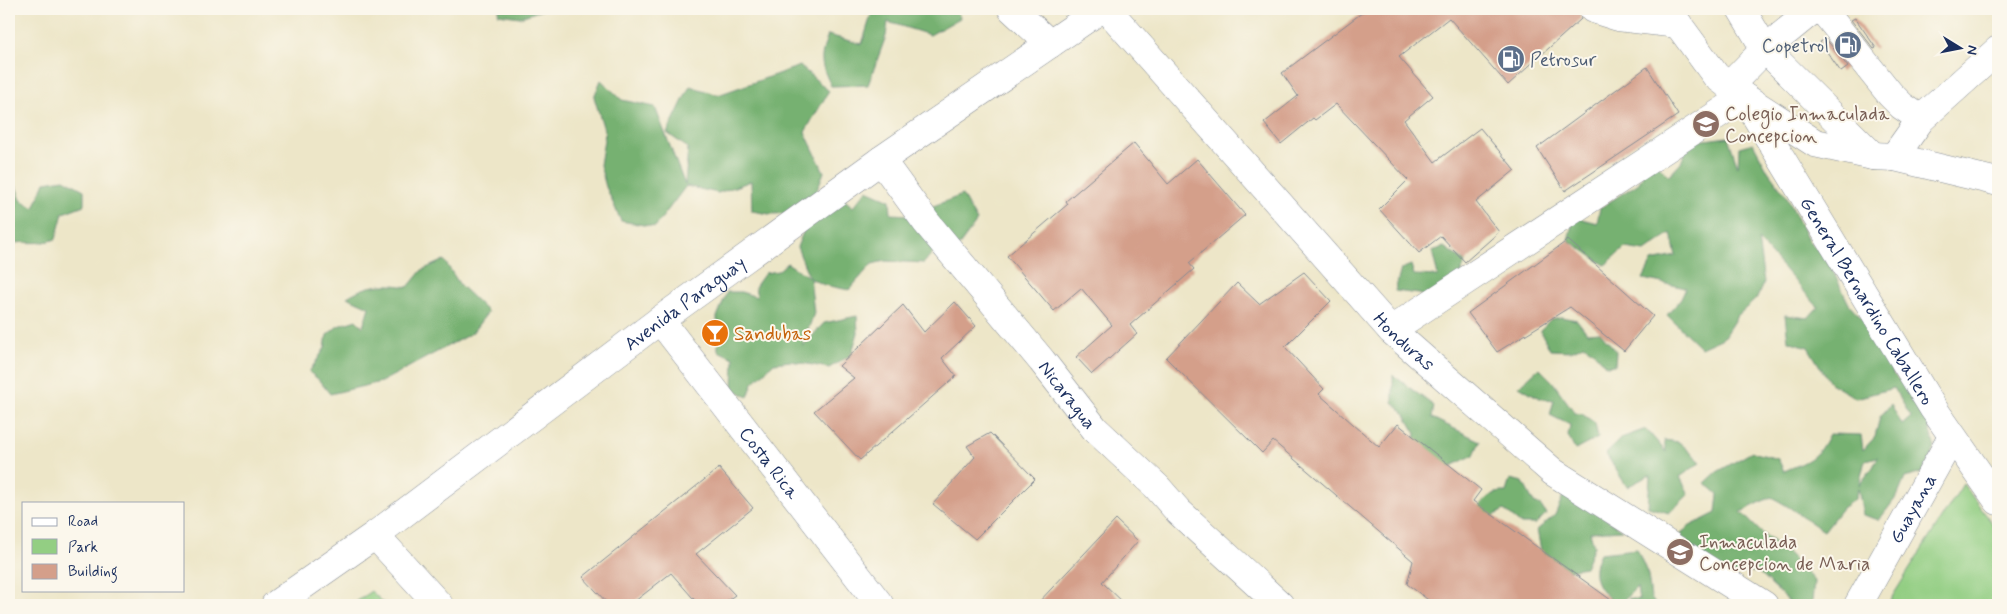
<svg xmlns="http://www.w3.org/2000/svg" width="2007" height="614" font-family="Mynerve,sans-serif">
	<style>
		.green { fill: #93ce83; stroke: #577e70 }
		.forest { fill: #76b171; stroke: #487068; fill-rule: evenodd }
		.building { fill: #d49f8a }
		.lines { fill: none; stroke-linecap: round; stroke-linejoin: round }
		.minor-casing { stroke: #848a93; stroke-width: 29 }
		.highway-casing { stroke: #848a93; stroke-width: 29 }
		.minor { stroke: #fff; stroke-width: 28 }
		.highway { stroke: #fff; stroke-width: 28 }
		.labels { text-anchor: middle; stroke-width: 4; stroke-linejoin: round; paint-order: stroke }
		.service-label { font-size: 19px; fill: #4e5e75; stroke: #fbf7ec; text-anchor: end }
		.education-label { font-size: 19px; fill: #785e54; stroke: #fbf7ec; text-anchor: start }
		.street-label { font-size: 19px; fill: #1b2f5e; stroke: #fbf7ec }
		.food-label { font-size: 19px; fill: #c56008; stroke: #fbf7ec; text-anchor: start }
	</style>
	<rect width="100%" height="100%" fill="#fbf7ec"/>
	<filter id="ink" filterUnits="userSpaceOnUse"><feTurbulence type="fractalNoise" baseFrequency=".02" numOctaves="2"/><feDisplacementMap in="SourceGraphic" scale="10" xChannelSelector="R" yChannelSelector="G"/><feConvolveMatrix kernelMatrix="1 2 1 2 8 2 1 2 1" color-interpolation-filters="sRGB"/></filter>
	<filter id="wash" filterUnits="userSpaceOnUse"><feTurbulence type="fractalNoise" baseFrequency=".0096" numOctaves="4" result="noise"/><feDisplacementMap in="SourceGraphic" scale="20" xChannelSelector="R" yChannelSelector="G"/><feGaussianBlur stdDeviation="1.12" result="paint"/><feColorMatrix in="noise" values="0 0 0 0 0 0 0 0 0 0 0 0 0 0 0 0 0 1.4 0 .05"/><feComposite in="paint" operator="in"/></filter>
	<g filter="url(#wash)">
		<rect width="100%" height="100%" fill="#ede6c8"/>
		<!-- green -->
		<path class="green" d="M 1963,484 L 1998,531 L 1998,605 L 1887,605 Z
			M 371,591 L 386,605 L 352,605 Z"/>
		<!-- forest -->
		<path class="forest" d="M 499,9 L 545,9 L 520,17 L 498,14 Z
			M 873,9 L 957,9 L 960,18 L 930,35 L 888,22 L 886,36 L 868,85 L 831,86 C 820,62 819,60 828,35 L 862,44 Z
			M 800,66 L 829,91 L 805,132 L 824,172 L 808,213 L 769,214 L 752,211 L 751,181 L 718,193 L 686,186 L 655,227 L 621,221 L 606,187 L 600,165 L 605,133 L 594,97 L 601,80 L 622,100 L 655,107 L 685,185 L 688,148 L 667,133 L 690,86 L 718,95 Z
			M 1728,137 L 1738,167 L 1739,147 L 1753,143 L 1768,171 L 1787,197 L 1808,240 L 1828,261 L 1849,304 L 1874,332 L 1886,349 L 1893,374 L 1908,389 L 1928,425 L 1935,448 L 1922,473 L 1905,478 L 1898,495 L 1879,520 L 1863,515 L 1858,488 L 1855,499 L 1842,508 L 1824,531 C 1806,520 1790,506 1771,497 L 1741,512 L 1761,532 L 1790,555 L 1814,581 L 1812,602 L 1803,605 L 1793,605 L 1757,572 L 1733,573 L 1680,552 L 1681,533 L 1690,526 L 1716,513 L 1718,494 L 1705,483 L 1717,472 L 1752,452 L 1778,459 L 1784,471 C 1808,461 1817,459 1829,434 L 1861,435 L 1863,450 L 1875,437 L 1880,417 L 1891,404 L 1902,425 L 1911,417 L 1894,388 L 1856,398 L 1830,383 L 1808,347 L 1788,341 L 1785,315 L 1808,318 L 1818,307 L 1758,240 L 1764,282 L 1756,299 L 1737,316 L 1723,338 L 1701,348 L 1667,315 L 1681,299 L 1686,288 L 1643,279 L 1652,261 L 1676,256 L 1671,233 L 1645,251 L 1625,248 L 1605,265 L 1568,240 L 1574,217 L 1597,223 L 1600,208 L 1639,183 L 1651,158 L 1669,176 L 1681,163 L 1689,142 ZM 1878,457 L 1873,467 L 1859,485 L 1865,460 Z
			M 9,167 L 21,200 L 34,208 L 45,182 L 64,179 L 84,190 L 84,205 L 63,213 L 56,239 C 36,246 27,240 9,244 Z
			M 867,190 L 890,200 L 891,214 L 910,215 L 962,195 L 977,221 L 955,251 L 937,247 L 924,263 L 885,261 L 872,264 L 849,290 L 824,285 L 810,278 L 814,313 L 802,347 L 824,323 L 857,316 L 858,333 L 851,355 L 829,368 L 791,361 L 774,363 L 753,383 L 748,397 L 733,389 L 734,358 L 718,351 L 717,317 L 727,292 L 741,292 L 757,297 L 755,287 L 765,273 L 778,271 L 787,263 L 809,277 L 797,247 L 806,225 L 841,197 L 853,207 Z
			M 1444,247 L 1465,262 L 1455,288 L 1435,301 L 1419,294 L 1395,291 L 1401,269 L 1411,265 L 1414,275 L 1438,276 L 1432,251 Z
			M 444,260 L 460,285 L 488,312 L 472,333 L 381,382 L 330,394 L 318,379 L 309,372 L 325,348 L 327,335 L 338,326 L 356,320 L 363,327 L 369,307 L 347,297 C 368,284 384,283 408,287 L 422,270 Z
			M 1561,317 L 1577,320 L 1587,333 L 1600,332 L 1616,351 L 1615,365 L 1606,366 L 1593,351 L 1584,345 L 1571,351 L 1550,350 L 1540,330 L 1551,319 Z
			M 1539,368 L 1552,381 L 1575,413 L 1582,414 L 1595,423 L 1598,438 L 1575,450 L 1568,436 L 1570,425 L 1550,415 L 1554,400 L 1539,398 L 1519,386 Z
			M 1393,375 L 1434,406 L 1432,418 L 1480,441 L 1474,455 L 1447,468 L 1413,450 L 1416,434 L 1405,415 L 1393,402 Z
			M 1646,429 L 1666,452 L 1664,440 L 1679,442 L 1701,462 L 1680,477 L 1689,494 L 1669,513 L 1648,507 L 1650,475 L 1627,487 L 1606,454 L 1621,438 Z
			M 1510,479 L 1523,482 L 1534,503 L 1541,506 L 1546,514 L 1536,524 L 1521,524 L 1504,510 L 1488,519 L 1474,512 C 1484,500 1491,491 1506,492 Z
			M 1572,495 L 1622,530 L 1590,532 L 1594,546 L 1585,567 L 1569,570 L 1541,550 L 1537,530 L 1555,515 L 1563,496 Z
			M 1637,549 L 1648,575 L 1651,598 L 1656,605 L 1630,605 L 1629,598 L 1639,600 L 1637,587 L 1618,605 C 1598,591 1588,576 1600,553 Z"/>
		<g id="blocks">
			<!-- building -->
			<path class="building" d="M 1367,9 L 1578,9 L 1581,19 L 1508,85 L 1449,18 L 1399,57 L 1433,96 L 1404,120 L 1435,162 L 1480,128 L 1515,170 L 1476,202 L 1499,232 L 1465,262 L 1441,236 L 1419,253 L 1379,209 L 1408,180 L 1336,104 L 1315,120 L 1313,118 L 1281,144 L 1264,123 L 1298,96 L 1282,73 Z
				M 1855,18 L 1876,48 L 1874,49 L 1851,20 Z
				M 1826,39 L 1848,67 L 1841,72 L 1820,42 Z
				M 1647,67 L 1678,115 L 1565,191 L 1537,148 Z
				M 1134,143 L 1168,184 L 1197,159 L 1245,215 L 1189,263 L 1194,269 L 1130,325 L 1137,334 L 1092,374 L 1076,357 L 1112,325 L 1081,288 L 1054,311 L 1007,256 L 1068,204 L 1066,201 Z
				M 1568,240 L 1653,316 L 1624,351 L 1570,307 L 1497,352 L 1468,313 Z
				M 1304,272 L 1331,301 L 1285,347 L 1324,389 L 1319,394 L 1379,447 L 1398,424 L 1481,490 L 1473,501 L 1618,605 L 1435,605 L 1407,584 L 1413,561 L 1273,441 L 1262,453 L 1166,358 L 1237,283 L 1259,304 Z
				M 955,302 L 976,326 L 942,358 L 956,376 L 860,460 L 814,411 L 854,378 L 839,366 L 903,305 L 924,332 Z
				M 990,433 L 1035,479 L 975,539 L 933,504 L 975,457 L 967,446 Z
				M 719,468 L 753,508 L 696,554 L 735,595 L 721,605 L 699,605 L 671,573 L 630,605 L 609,605 L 583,577 Z
				M 1116,520 L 1138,541 L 1102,582 L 1126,605 L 1036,605 Z"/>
		</g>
	</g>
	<g filter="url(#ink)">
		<use href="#blocks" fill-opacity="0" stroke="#848a93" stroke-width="1"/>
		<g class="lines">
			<!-- minor casing -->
			<g class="minor-casing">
				<g id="minor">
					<path d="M 1012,9 L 1050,44"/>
					<path id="s1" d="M 1107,9 L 1391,330 L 1553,472 L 1764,605"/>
					<path d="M 1593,9 L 1618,17 L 1678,24"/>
					<path d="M 1741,9 L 1765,49 L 1873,156"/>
					<path d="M 1822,9 L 1890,94 L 1902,106 L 1921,119"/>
					<path d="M 1729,86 L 1765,49 L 1814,9"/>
					<path d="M 1894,157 L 1921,119 L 1998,50"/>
					<path id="s2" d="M 881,160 L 926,222 L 1042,361 L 1095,429 L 1157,487 L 1178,511 L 1280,605"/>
					<path id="s3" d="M 660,320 L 880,605"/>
					<path id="s4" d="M 1391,330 L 1744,97 L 1933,408 L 1998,501"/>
					<path d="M 375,535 L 439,605"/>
					<path id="s5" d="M 275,605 L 375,535 L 660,320 L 881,160 L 1101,9"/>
					<path id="s6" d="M 1858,605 L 1952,437"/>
				</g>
			</g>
			<!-- highway casing -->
			<g class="highway-casing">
				<path id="highway" d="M 1667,9 L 1716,76 L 1744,97 L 1815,143 L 1873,156 L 1894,157 L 1998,182"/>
			</g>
			<!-- minor -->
			<use href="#minor" class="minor"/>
			<!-- highway -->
			<use href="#highway" class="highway"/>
		</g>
	</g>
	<!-- icons -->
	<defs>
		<g id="fuel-disc" transform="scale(1.4375)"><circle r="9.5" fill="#5c6f8a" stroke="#fbf7ec"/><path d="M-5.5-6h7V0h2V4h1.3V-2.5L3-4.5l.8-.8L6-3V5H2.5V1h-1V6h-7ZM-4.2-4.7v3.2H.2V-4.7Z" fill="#fff"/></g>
		<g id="school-disc" transform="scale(1.4375)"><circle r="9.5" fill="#8d6e63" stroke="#fbf7ec"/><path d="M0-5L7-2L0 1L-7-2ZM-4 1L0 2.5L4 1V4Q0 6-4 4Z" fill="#fff"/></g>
		<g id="bar-disc" transform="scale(1.4375)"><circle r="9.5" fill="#e8710a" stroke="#fbf7ec"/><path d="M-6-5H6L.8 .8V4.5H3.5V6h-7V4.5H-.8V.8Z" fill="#fff"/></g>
	</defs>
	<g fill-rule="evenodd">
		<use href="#fuel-disc" x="1848" y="45"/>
		<use href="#fuel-disc" x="1511" y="59"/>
		<use href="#school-disc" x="1706" y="124"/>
		<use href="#bar-disc" x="715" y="333"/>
		<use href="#school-disc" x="1680" y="552"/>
	</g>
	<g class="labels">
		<!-- service labels -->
		<g class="service-label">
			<text x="1829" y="52">Copetrol</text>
			<text x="1530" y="66" text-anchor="start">Petrosur</text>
		</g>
		<!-- education labels -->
		<g class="education-label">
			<text x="1725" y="120">Colegio Inmaculada<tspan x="1725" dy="22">Concepcion</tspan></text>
			<text x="1699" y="548">Inmaculada<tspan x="1699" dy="22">Concepcion de Maria</tspan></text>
		</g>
		<!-- street labels -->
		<g class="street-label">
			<text dy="7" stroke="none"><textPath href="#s4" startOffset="661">General Bernardino Caballero</textPath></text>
			<text dy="7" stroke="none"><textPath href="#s5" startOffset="509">Avenida Paraguay</textPath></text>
			<text dy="7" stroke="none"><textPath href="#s1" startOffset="446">Honduras</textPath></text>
			<text dy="7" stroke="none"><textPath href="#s2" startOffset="300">Nicaragua</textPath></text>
			<text dy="7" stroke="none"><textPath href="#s3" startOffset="180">Costa Rica</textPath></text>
			<text dy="7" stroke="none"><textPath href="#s6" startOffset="111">Guayana</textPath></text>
		</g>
		<!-- food labels -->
		<g class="food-label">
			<text x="734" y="340">Sandubas</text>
		</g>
	</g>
	<!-- margin -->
	<rect width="2007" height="614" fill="none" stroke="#fbf7ec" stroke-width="30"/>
	<!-- legend -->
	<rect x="22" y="502" width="162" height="90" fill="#fbf7ec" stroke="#a1a7b3"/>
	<rect x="32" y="518" width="25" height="8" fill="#ffffff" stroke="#a1a7b3"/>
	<text x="68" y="526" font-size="15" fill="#1b2f5e">Road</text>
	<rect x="32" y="539" width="25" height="15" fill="#93ce83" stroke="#a1a7b3"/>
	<text x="68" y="552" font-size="15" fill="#1b2f5e">Park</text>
	<rect x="32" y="564" width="25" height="15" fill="#d49f8a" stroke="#a1a7b3"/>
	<text x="68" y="576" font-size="15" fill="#1b2f5e">Building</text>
	<!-- north arrow -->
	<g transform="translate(1960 48) rotate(100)" stroke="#fbf7ec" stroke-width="4" paint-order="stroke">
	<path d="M0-4L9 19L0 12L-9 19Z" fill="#1b2f5e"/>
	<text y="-8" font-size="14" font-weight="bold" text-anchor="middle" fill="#1b2f5e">N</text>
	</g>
</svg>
